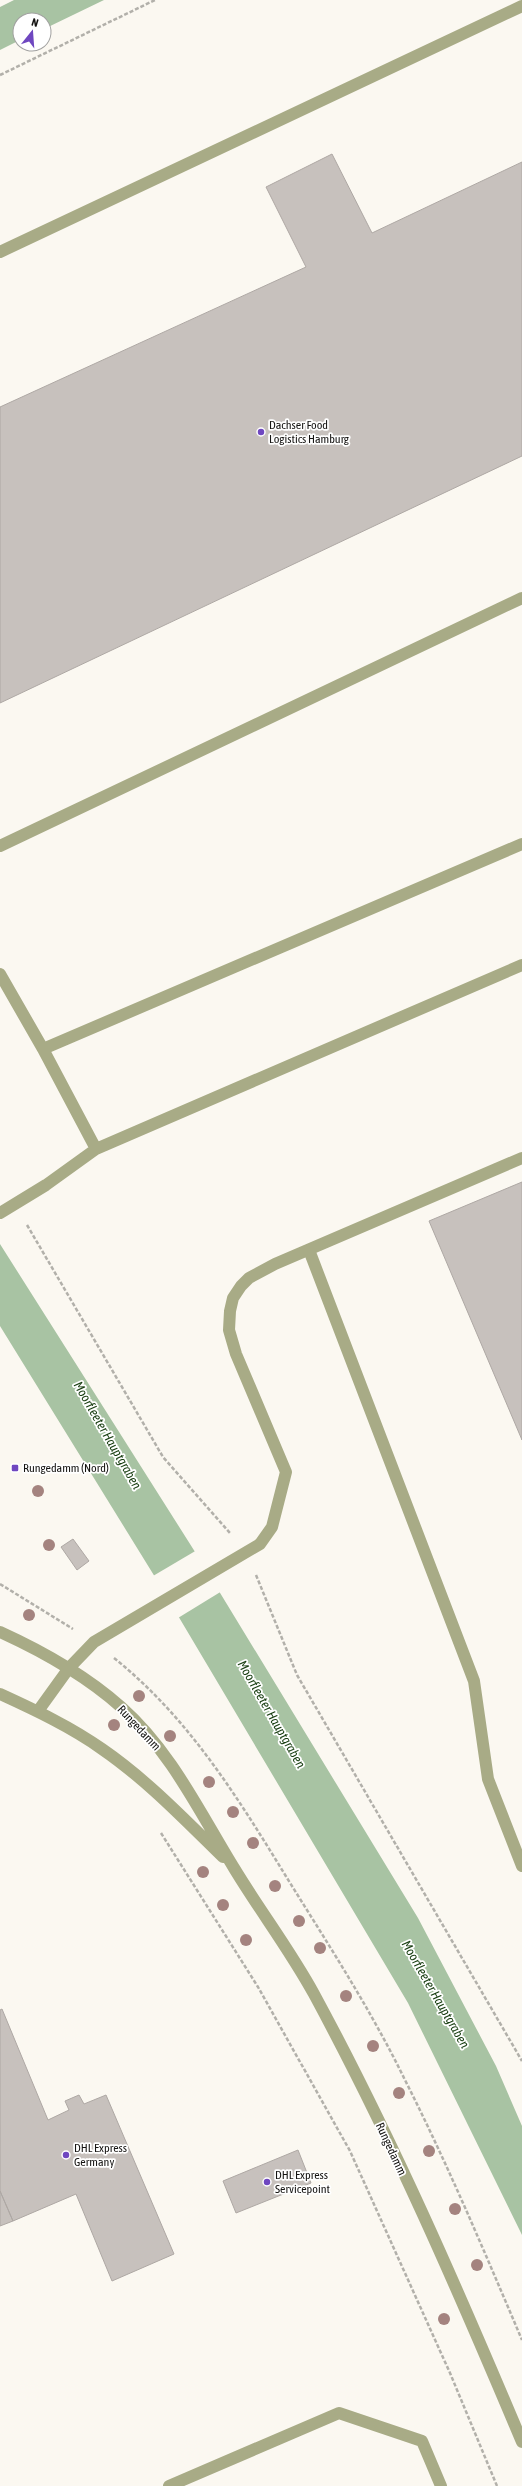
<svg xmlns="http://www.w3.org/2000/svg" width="522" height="2486" font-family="'Asap Condensed',sans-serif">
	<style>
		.water { fill: #a8c3a3 }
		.pier { fill: #fbf8f1 }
		.building { fill: #c7c1bd; stroke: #aea8a4 }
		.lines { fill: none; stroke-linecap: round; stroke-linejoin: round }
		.path { stroke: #b2b0aa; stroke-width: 2.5; stroke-dasharray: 4 2; stroke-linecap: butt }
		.minor { stroke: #a8ab86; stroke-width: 12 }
		.tree { fill: #a4837f }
		.poi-dot { fill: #6f47c0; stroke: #fff; stroke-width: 1.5 }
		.labels { text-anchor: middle; stroke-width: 3.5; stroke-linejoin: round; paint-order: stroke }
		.poi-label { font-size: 12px; fill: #141311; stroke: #fff; text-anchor: start }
		.street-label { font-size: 12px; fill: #141311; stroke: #fff }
		.water-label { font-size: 13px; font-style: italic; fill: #173d10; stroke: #fff }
	</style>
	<rect width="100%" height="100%" fill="#fbf8f1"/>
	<!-- water -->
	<path class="water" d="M 14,0 L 104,0 L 44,29 L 44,20 L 20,20 L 20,40 L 0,50 L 0,7 Z
		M 0,1244 L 197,1555 L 418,1918 L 496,2066 L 522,2126 L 522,2235 L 408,2003 L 155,1577 L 0,1326 Z"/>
	<!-- pier -->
	<path class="pier" d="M 197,1550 L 222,1591 L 178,1618 L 153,1576 Z"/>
	<!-- building -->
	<path class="building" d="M 332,154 L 372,233 L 522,162 L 522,456 L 0,703 L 0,407 L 306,267 L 266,187 Z
		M 522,1182 L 522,1440 L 429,1221 Z
		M 73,1539 L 89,1561 L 77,1570 L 61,1547 Z
		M 2,2009 L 48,2120 L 69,2110 L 65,2101 L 79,2095 L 84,2104 L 106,2095 L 174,2254 L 112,2281 L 76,2194 L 13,2221 L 0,2191 L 0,2010 Z
		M 298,2150 L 311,2183 L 236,2213 L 223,2181 Z
		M 0,2191 L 13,2221 L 0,2226 Z"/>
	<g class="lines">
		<!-- path -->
		<path class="path" d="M 0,75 L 155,0
			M 27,1225 L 163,1457 L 230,1533
			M 256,1575 L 297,1675 L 522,2061
			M 0,1584 L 73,1629
			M 114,1658 C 189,1718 238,1798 287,1878 C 328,1944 371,2010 405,2080 C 448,2165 485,2253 522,2340
			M 161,1833 L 258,1987 L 350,2151 L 450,2373 L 497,2486"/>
		<!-- minor -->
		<path class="minor" d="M 0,252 L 522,6
			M 0,846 L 522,598
			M 0,974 L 43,1049 L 522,844
			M 43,1049 L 96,1149
			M 0,1213 L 46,1185 L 96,1149 L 522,965
			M 309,1250 L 474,1681 L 488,1779 L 522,1866
			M 0,1632 C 44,1652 85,1675 121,1707 C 171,1751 200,1813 234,1868 C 260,1911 290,1950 314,1994 C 392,2138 458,2290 522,2442
			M 0,1694 C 35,1710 71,1727 102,1749 C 147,1780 184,1819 223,1857
			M 38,1711 L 69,1668 L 94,1642 L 260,1544 L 272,1527 L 286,1472 L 236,1354 L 229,1330 L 230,1311 L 233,1298 L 241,1286 L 249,1278 L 275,1264 L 522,1158
			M 169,2486 L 339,2413 L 422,2441 L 441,2486"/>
	</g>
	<!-- trees -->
	<g class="tree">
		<circle cx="38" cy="1491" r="6"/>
		<circle cx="49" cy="1545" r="6"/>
		<circle cx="29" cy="1615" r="6"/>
		<circle cx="139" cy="1696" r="6"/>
		<circle cx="114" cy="1725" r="6"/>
		<circle cx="170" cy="1736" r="6"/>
		<circle cx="209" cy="1782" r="6"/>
		<circle cx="233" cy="1812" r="6"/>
		<circle cx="253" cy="1843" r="6"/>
		<circle cx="203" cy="1872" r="6"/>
		<circle cx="275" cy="1886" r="6"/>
		<circle cx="223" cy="1905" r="6"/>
		<circle cx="299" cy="1921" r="6"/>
		<circle cx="246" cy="1940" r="6"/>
		<circle cx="320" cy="1948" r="6"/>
		<circle cx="346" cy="1996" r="6"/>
		<circle cx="373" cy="2046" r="6"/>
		<circle cx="399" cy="2093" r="6"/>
		<circle cx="429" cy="2151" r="6"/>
		<circle cx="455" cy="2209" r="6"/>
		<circle cx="477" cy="2265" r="6"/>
		<circle cx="444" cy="2319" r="6"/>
	</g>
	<!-- markers -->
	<g class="poi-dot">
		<circle cx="261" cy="432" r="4"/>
		<rect x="11" y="1464" width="8" height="8" rx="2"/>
		<circle cx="66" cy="2155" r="4"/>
		<circle cx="267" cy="2182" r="4"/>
	</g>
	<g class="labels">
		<!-- poi labels -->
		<g class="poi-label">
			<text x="269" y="429">Dachser Food<tspan x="269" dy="14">Logistics Hamburg</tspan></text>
			<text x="23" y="1472">Rungedamm (Nord)</text>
			<text x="74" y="2152">DHL Express<tspan x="74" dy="14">Germany</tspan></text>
			<text x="275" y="2179">DHL Express<tspan x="275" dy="14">Servicepoint</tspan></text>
		</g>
		<!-- street labels -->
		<g class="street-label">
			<text transform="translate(139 1728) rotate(47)" y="4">Rungedamm</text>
			<text transform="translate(391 2149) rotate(65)" y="4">Rungedamm</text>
		</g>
		<!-- water labels -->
		<g class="water-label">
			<text transform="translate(108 1435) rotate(60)" y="5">Moorfleeter Hauptgraben</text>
			<text transform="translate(272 1714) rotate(60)" y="5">Moorfleeter Hauptgraben</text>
			<text transform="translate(436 1994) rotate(60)" y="5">Moorfleeter Hauptgraben</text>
		</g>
	</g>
	<!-- north arrow -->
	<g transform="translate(32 32) rotate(17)"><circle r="19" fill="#ffffff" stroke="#a1a1a0"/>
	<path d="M0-3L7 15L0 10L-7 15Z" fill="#6f47c0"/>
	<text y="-6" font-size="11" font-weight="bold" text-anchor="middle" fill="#141311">N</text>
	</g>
</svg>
